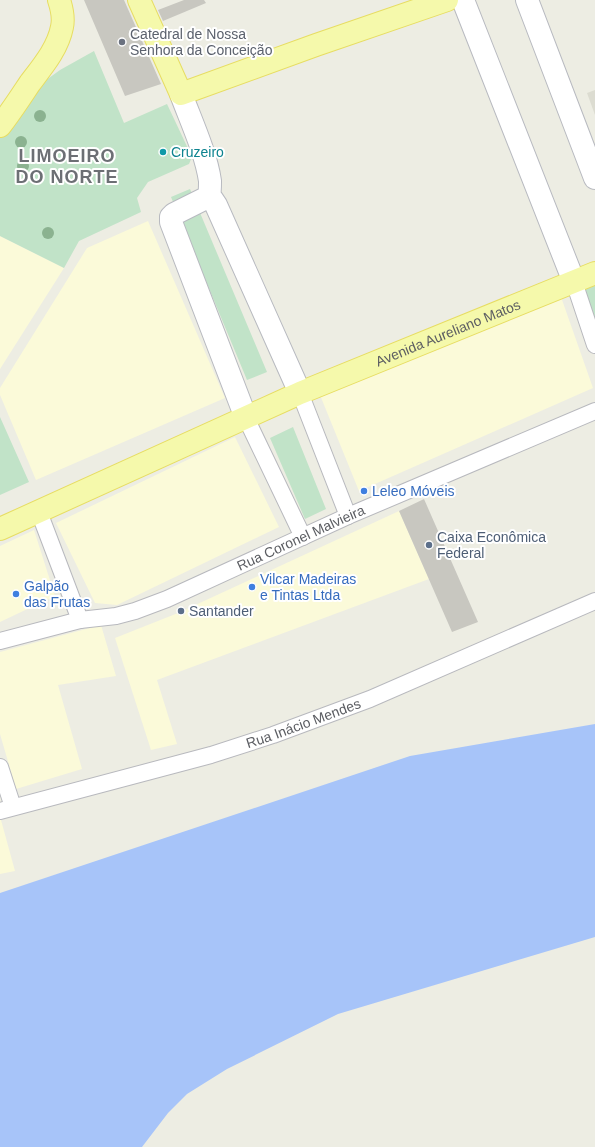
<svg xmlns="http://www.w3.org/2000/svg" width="595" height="1147" font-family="Helvetica,sans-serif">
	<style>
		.commercial { fill: #fbfad9 }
		.education { fill: #dcdcd1 }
		.green { fill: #c1e3c8 }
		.water { fill: #a7c4f9 }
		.building { fill: #c8c7c0 }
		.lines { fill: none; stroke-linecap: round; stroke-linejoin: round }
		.street-casing { stroke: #b8b9be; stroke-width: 18 }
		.secondary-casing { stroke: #b8bac0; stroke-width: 24 }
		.primary-casing { stroke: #e7dd62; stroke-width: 24 }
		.street { stroke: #fff; stroke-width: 16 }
		.secondary { stroke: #fff; stroke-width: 22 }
		.primary { stroke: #f5f9ab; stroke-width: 22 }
		.tree { fill: #8bb290 }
		.worship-dot { fill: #6b7280; stroke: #fff; stroke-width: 1.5 }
		.culture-dot { fill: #0f9aa8; stroke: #fff; stroke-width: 1.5 }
		.shop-dot { fill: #3f7fe0; stroke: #fff; stroke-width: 1.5 }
		.service-dot { fill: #5c6f8a; stroke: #fff; stroke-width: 1.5 }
		.labels { text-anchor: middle; stroke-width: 4; stroke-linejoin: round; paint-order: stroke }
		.worship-label { font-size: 14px; fill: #5b616d; stroke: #fff; text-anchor: start }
		.culture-label { font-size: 14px; fill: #0d838f; stroke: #fff; text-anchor: start }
		.street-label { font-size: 14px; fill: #5b5d62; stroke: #fff }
		.shop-label { font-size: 14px; fill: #366cbe; stroke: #fff; text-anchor: start }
		.service-label { font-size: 14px; fill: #4e5e75; stroke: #fff; text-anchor: start }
		.district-label { font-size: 18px; font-weight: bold; letter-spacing: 1px; fill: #6c6f74; stroke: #fff }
	</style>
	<rect width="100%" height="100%" fill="#edede3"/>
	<!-- commercial -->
	<path class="commercial" d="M 148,221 L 225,398 L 36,480 L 0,395 L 0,388 L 87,248 Z
		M 0,236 L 64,268 L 0,369 Z
		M 561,297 L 593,388 L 359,491 L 320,395 Z
		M 235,437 L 279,527 L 117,605 L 95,603 L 56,523 Z
		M 399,511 L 429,579 L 157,680 L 177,744 L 151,750 L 115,638 L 178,613 Z
		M 34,530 L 55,596 L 0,622 L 0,546 Z
		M 101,625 L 116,676 L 58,685 L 82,769 L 16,789 L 0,734 L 0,652 Z
		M 0,820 L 1,820 L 15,871 L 0,874 Z"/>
	<!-- education -->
	<path class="education" d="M 595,90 L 595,115 L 587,93 Z"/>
	<!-- green -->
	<path class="green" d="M 94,51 L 124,123 L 167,104 L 192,157 L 189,164 L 148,182 L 137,198 L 141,212 L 79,241 L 64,268 L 0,236 L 0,134 L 31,91 L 60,70 Z
		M 190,189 L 267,372 L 247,380 L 171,197 Z
		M 595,283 L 595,323 L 581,288 Z
		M 0,417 L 29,482 L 0,495 Z
		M 293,427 L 326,509 L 305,519 L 270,438 Z"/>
	<!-- water -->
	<path class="water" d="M 595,724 L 595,937 L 338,1014 L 227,1069 L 187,1094 L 168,1113 L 142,1147 L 0,1147 L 0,893 L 410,756 Z"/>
	<!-- building -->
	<path class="building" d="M 84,0 L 124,0 L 161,84 L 125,96 Z
		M 184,0 L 204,0 L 206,3 L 163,21 L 158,10 Z
		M 424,499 L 478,622 L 452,632 L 399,511 Z"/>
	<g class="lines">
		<!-- street casing -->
		<g class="street-casing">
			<g id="street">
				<path d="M 574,282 L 595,345"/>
				<path d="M 300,393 L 348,516"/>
				<path d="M 246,418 L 303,537"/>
				<path d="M 39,512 L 80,620"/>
				<path id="s1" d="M 0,641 L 80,620 L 116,616 L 135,611 L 167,599 L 348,516 L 595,411"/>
				<path d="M 0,767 L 13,807"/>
				<path id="s2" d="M 0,811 L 211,755 L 273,735 L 370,699 L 595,601"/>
			</g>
		</g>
		<!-- secondary casing -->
		<g class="secondary-casing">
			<path id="secondary" d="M 463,0 L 574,282
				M 527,0 L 595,178
				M 181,94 C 191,121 206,153 210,181 C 210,187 210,192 209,197
				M 246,418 L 171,222 L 171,217 L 174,214 L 204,199 L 209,197 L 212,199 L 216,205 L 300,393"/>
		</g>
		<!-- primary casing -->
		<g class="primary-casing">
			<g id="primary">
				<path d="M 139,0 L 181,94 L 316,45 L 447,0"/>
				<path d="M 0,126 C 11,112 20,98 30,83 C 43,66 58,48 62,27 C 64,18 62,9 59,0"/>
				<path id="s3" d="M 0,529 L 300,393 L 595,273"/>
			</g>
		</g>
		<!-- street -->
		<use href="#street" class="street"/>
		<!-- secondary -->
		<use href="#secondary" class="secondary"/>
		<!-- primary -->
		<use href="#primary" class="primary"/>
	</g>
	<!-- trees -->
	<g class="tree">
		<circle cx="40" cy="116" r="6"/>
		<circle cx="21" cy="142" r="6"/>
		<circle cx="23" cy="166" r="6"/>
		<circle cx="48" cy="233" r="6"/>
	</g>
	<!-- markers -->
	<circle class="worship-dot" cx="122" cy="42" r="4"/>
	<circle class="culture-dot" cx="163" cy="152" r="4"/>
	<g class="shop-dot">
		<circle cx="364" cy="491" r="4"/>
		<circle cx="252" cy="587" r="4"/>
		<circle cx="16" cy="594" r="4"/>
	</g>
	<g class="service-dot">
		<circle cx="429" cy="545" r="4"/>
		<circle cx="181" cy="611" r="4"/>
	</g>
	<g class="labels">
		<!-- worship labels -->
		<g class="worship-label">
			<text x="130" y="39">Catedral de Nossa<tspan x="130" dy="16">Senhora da Conceição</tspan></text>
		</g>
		<!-- culture labels -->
		<g class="culture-label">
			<text x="171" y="157">Cruzeiro</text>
		</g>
		<!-- street labels -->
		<g class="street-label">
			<text dy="5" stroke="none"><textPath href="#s3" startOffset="489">Avenida Aureliano Matos</textPath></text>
			<text dy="5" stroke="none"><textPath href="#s1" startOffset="320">Rua Coronel Malvieira</textPath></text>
			<text dy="5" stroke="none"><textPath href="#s2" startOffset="316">Rua Inácio Mendes</textPath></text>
		</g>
		<!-- shop labels -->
		<g class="shop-label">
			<text x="372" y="496">Leleo Móveis</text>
			<text x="260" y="584">Vilcar Madeiras<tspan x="260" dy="16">e Tintas Ltda</tspan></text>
			<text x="24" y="591">Galpão<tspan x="24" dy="16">das Frutas</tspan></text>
		</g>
		<!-- service labels -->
		<g class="service-label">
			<text x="437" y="542">Caixa Econômica<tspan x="437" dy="16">Federal</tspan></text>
			<text x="189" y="616">Santander</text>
		</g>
		<!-- district labels -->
		<g class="district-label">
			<text x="67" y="162">LIMOEIRO<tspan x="67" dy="21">DO NORTE</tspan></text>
		</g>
	</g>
</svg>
